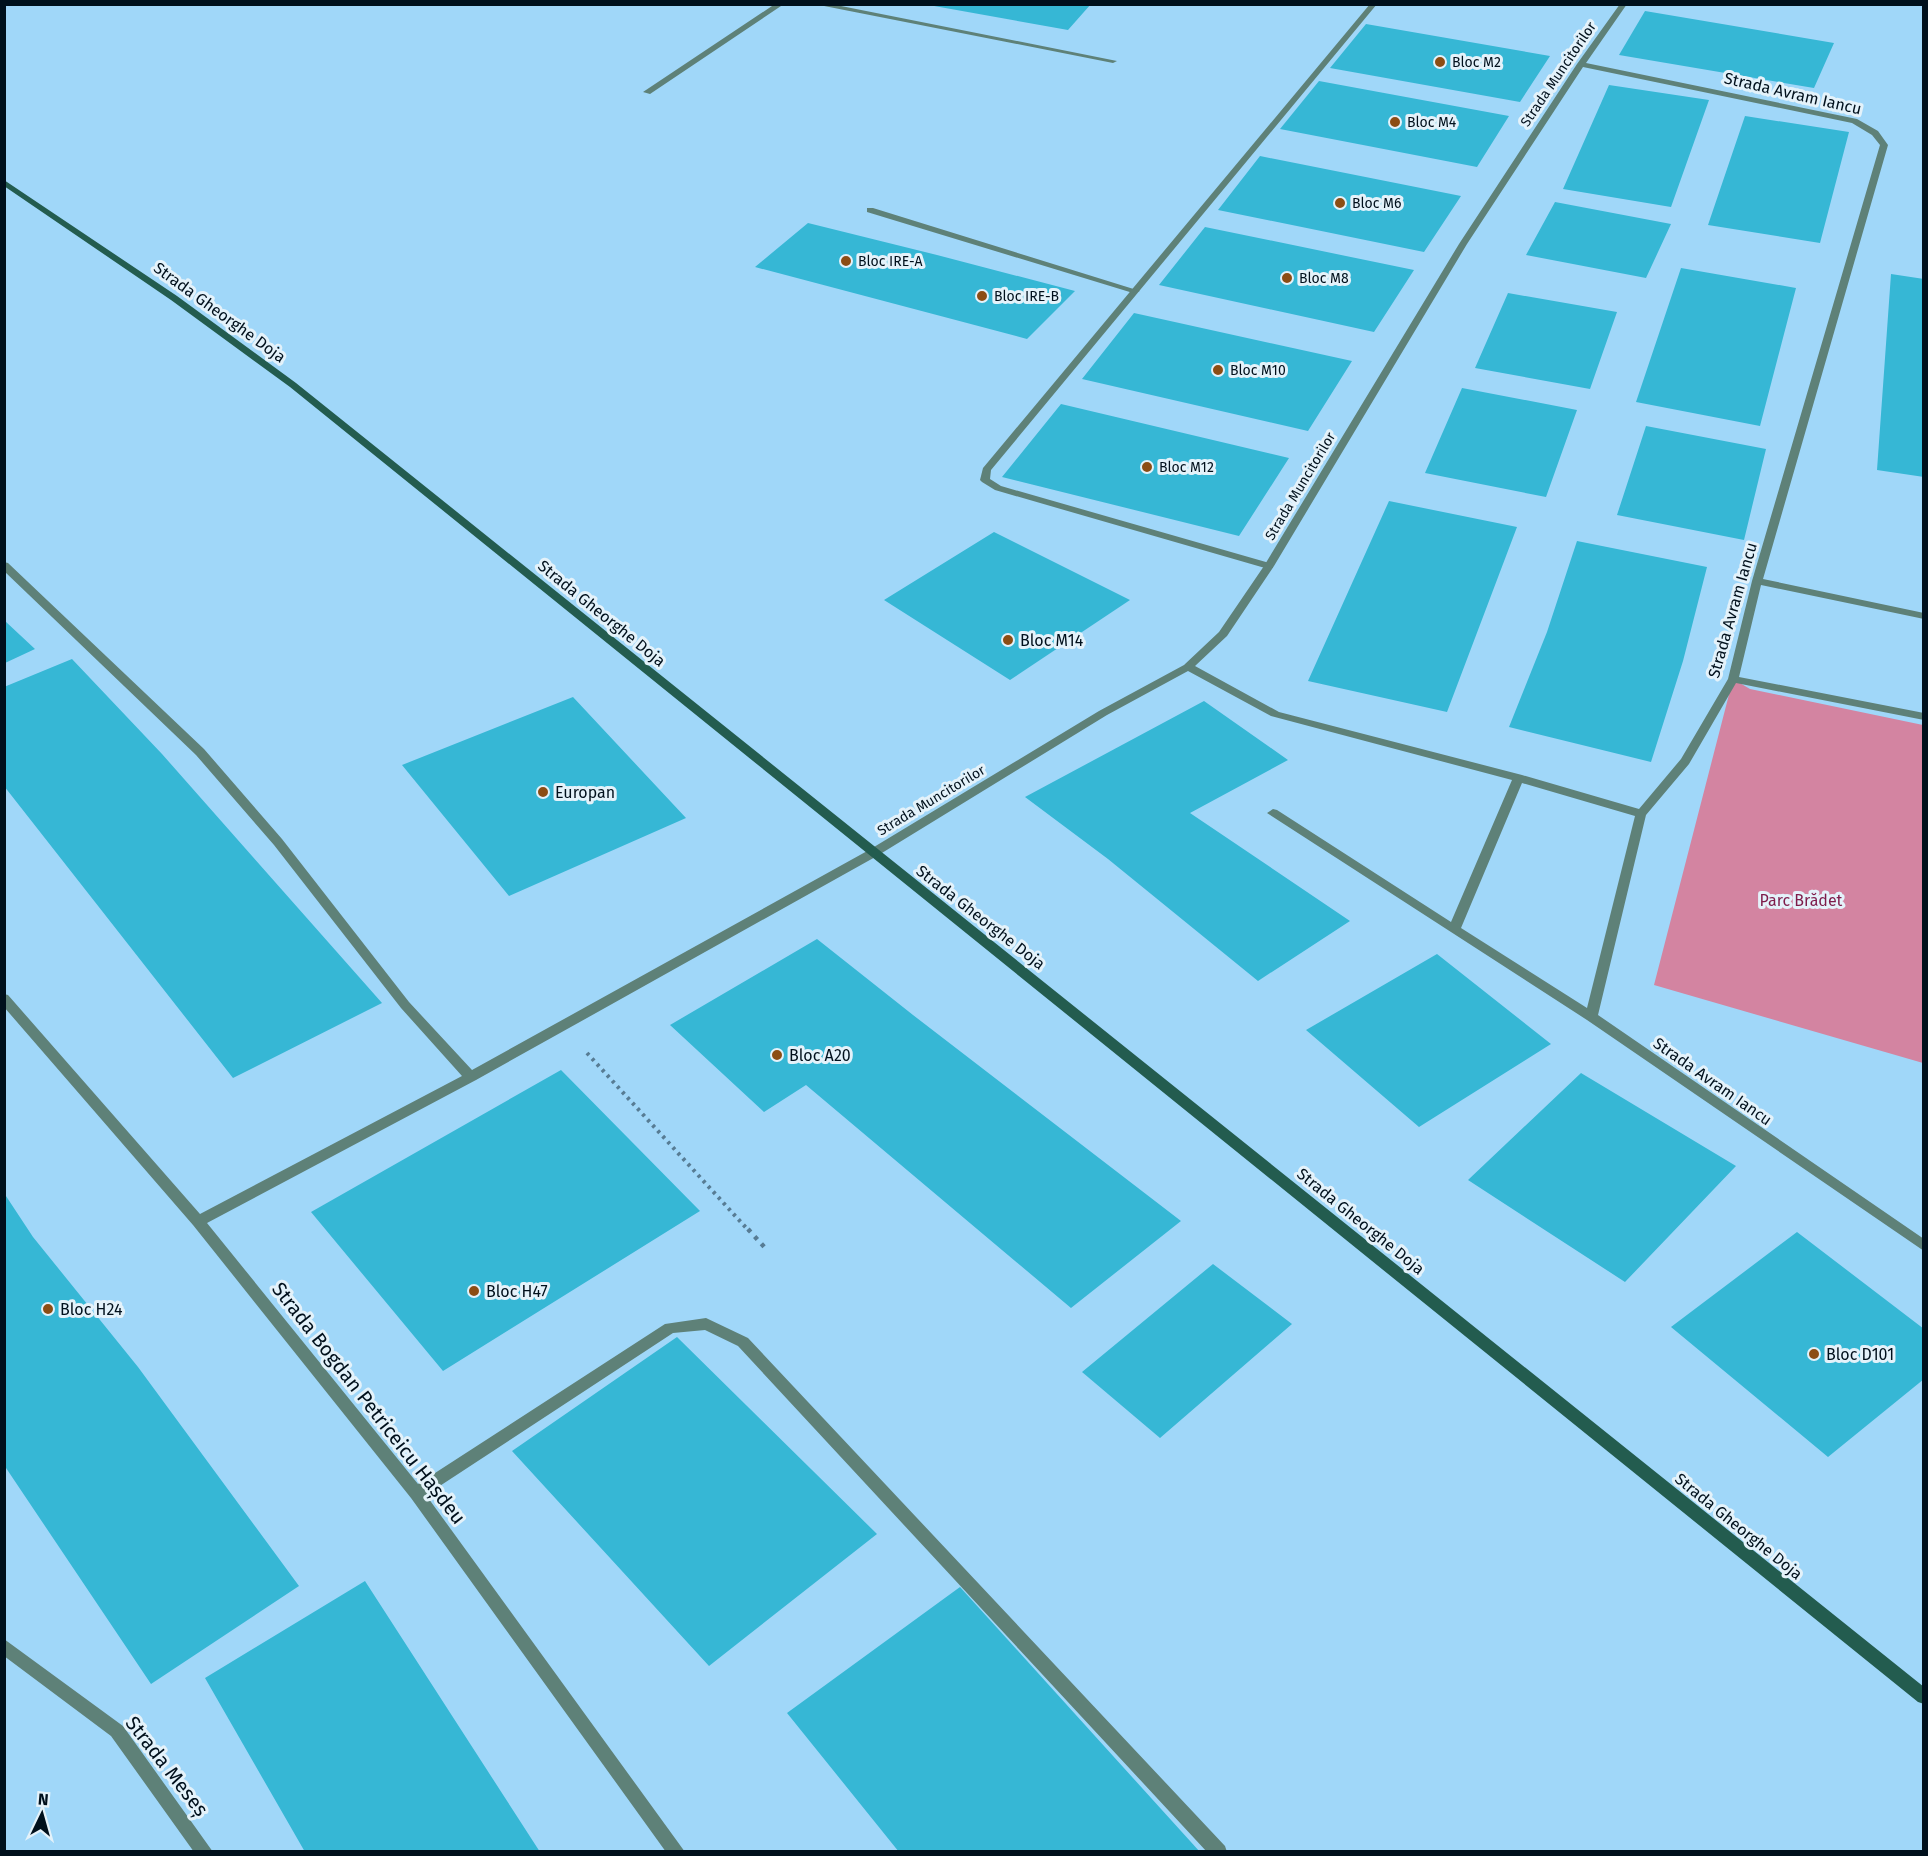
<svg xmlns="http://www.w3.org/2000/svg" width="1928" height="1856" font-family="'Fira Sans',sans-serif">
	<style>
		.green { fill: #d384a1 }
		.building { fill: #36b7d5 }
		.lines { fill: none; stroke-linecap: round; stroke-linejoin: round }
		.path-far1 { stroke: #577c94; stroke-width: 4; stroke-dasharray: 3 4.5; stroke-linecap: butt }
		.path { stroke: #577c94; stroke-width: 4.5; stroke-dasharray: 4 6; stroke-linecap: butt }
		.lane { fill: #5e8178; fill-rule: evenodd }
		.street { fill: #5e8178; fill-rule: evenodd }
		.secondary { fill: #235c4f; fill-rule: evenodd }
		.poi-dot { fill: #8c4d14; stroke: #e4f2fa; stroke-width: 2 }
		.labels { text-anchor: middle; stroke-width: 6; stroke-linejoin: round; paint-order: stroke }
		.far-poi-label { font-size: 14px; fill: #00101c; stroke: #e4f2fa; text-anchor: start }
		.far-street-label { font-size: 14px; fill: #00101c; stroke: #e4f2fa }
		.street-label { font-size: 16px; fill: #00101c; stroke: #e4f2fa }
		.poi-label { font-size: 16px; fill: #00101c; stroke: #e4f2fa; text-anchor: start }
		.park-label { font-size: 16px; fill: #7e1b4a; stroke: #e4f2fa }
		.near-street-label { font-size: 20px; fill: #00101c; stroke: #e4f2fa }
	</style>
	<rect width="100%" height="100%" fill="#a0d7f9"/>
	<!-- green -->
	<path class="green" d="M 1733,679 L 1750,689 L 1923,725 L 1923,1063 L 1654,985 Z"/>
	<!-- building -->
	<path class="building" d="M 923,4 L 1091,4 L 1068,30 Z
		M 1645,11 L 1834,43 L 1814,88 L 1619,55 Z
		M 1366,24 L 1550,56 L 1520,102 L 1330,68 Z
		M 1319,81 L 1509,116 L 1477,167 L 1280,129 Z
		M 1609,85 L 1709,100 L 1671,207 L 1563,189 Z
		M 1745,116 L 1849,132 L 1820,243 L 1708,225 Z
		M 1260,156 L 1461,196 L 1424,252 L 1218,210 Z
		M 1555,202 L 1671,224 L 1646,278 L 1526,255 Z
		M 808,223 L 937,255 L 1075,291 L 1027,339 L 755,267 Z
		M 1205,227 L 1414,270 L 1374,332 L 1159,285 Z
		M 1681,268 L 1796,288 L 1760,426 L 1636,402 Z
		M 1891,274 L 1924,279 L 1924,477 L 1877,470 Z
		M 1508,293 L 1617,312 L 1590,389 L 1475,368 Z
		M 1134,313 L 1352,361 L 1308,431 L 1082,379 Z
		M 1462,388 L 1577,410 L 1546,497 L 1425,473 Z
		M 1061,404 L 1289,458 L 1239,536 L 1002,477 Z
		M 1646,426 L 1766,449 L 1744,540 L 1617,515 Z
		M 1389,501 L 1517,527 L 1447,712 L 1308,681 Z
		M 994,532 L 1130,600 L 1010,680 L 884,600 Z
		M 1577,541 L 1707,567 L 1683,661 L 1651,762 L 1509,727 L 1547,632 Z
		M 5,621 L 35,649 L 5,663 Z
		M 72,659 L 162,754 L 382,1003 L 233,1078 L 4,786 L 4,687 Z
		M 573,697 L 686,818 L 509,896 L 402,765 Z
		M 1204,701 L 1288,760 L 1190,813 L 1350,921 L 1258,981 L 1108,859 L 1025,797 Z
		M 817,939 L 913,1015 L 1181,1221 L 1071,1308 L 806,1085 L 764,1112 L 670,1025 Z
		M 1437,954 L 1551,1044 L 1419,1127 L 1306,1030 Z
		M 561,1070 L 700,1211 L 443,1371 L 311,1212 Z
		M 1581,1073 L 1736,1166 L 1625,1282 L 1468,1180 Z
		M 4,1193 L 33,1237 L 138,1367 L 299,1586 L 151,1684 L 4,1465 Z
		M 1797,1232 L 1924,1329 L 1924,1379 L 1828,1457 L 1671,1327 Z
		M 1213,1264 L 1292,1324 L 1160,1438 L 1082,1372 Z
		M 677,1337 L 877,1534 L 709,1666 L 512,1451 Z
		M 365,1581 L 540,1852 L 305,1852 L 205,1678 Z
		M 960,1587 L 1200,1852 L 899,1852 L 787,1713 Z"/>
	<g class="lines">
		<!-- path-far1 -->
		<path class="path-far1" d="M 587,1053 L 749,1231"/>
		<!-- path -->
		<path class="path" d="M 748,1229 L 766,1249"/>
		<!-- lane -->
		<path class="lane" d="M 775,4 L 784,4 L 650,94 L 643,92 Z
			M 814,4 L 831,4 L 1117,61 L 1113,63 Z
			M 1370,4 L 1377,4 L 991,470 L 990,479 L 1001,486 L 1273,564 L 1273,568 L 1265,568 L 995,490 L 982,482 L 980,480 L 983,468 Z"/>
		<!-- street -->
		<path class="street" d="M 1620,4 L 1627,4 L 1586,63 L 1857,119 L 1878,131 L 1888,145 L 1763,579 L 1924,613 L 1924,619 L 1761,585 L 1739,677 L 1924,713 L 1924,720 L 1736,683 L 1689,764 L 1646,815 L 1598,1015 L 1924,1239 L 1924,1251 L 1587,1020 L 1267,813 L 1273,809 L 1277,810 L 1451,922 L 1512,780 L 1271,716 L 1188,671 L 1107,715 L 877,856 L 476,1080 L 207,1223 L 418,1484 L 665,1324 L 706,1318 L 748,1338 L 1225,1846 L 1227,1852 L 1207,1852 L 738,1346 L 705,1330 L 673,1333 L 426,1495 L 685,1852 L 666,1852 L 411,1498 L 193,1225 L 4,1007 L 4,994 L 8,995 L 200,1214 L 462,1076 L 401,1008 L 274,845 L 196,755 L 4,571 L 4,562 L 8,563 L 204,749 L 282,839 L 409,1002 L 472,1070 L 869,850 L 1099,711 L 1184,665 L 1219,632 L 1264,566 L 1459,244 L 1577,64 ZM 1583,67 L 1852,123 L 1872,135 L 1880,145 L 1752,581 L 1728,679 L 1681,759 L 1639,809 L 1522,775 L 1279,712 L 1195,666 L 1227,636 L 1274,566 L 1467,244 ZM 1522,783 L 1635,816 L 1587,1008 L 1461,928 Z
			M 867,208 L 873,208 L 1140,291 L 1133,293 L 867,212 Z
			M 4,1639 L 123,1726 L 213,1852 L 194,1852 L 111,1736 L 4,1656 Z"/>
		<!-- secondary -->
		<path class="secondary" d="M 4,180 L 177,296 L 296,383 L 1924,1687 L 1924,1704 L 1918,1702 L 290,387 L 171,300 L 4,186 Z"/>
	</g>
	<!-- markers -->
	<g class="poi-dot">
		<circle cx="1440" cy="62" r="6"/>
		<circle cx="1395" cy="122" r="6"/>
		<circle cx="1340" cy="203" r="6"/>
		<circle cx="846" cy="261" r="6"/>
		<circle cx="1287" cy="278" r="6"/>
		<circle cx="982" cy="296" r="6"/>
		<circle cx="1218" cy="370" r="6"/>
		<circle cx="1147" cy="467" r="6"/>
		<circle cx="1008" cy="640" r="6"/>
		<circle cx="543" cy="792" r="6"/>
		<circle cx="777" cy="1055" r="6"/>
		<circle cx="474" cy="1291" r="6"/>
		<circle cx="48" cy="1309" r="6"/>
		<circle cx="1814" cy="1354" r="6"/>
	</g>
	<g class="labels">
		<!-- far-poi labels -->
		<g class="far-poi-label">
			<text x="1452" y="67">Bloc M2</text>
			<text x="1407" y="127">Bloc M4</text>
			<text x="1352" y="208">Bloc M6</text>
			<text x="858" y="266">Bloc IRE-A</text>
			<text x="1299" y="283">Bloc M8</text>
			<text x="994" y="301">Bloc IRE-B</text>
			<text x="1230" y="375">Bloc M10</text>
			<text x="1159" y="472">Bloc M12</text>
		</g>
		<!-- far-street labels -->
		<g class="far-street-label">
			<text transform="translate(1558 74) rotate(-56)" y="5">Strada Muncitorilor</text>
			<text transform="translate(1300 486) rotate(-59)" y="5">Strada Muncitorilor</text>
			<text transform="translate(931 800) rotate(-31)" y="5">Strada Muncitorilor</text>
		</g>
		<!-- street labels -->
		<g class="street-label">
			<text transform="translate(1793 93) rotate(13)" y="6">Strada Avram Iancu</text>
			<text transform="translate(220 312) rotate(36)" y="6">Strada Gheorghe Doja</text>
			<text transform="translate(1732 610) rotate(-74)" y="6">Strada Avram Iancu</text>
			<text transform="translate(602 613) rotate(39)" y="6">Strada Gheorghe Doja</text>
			<text transform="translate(981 917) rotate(38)" y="6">Strada Gheorghe Doja</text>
			<text transform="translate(1713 1081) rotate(35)" y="6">Strada Avram Iancu</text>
			<text transform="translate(1361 1221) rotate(39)" y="6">Strada Gheorghe Doja</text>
			<text transform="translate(1739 1526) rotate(39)" y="6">Strada Gheorghe Doja</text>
		</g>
		<!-- poi labels -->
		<g class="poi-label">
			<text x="1020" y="646">Bloc M14</text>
			<text x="555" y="798">Europan</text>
			<text x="789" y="1061">Bloc A20</text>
			<text x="486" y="1297">Bloc H47</text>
			<text x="60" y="1315">Bloc H24</text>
			<text x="1826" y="1360">Bloc D101</text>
		</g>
		<!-- park labels -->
		<g class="park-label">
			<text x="1801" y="906">Parc Brădet</text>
		</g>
		<!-- near-street labels -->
		<g class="near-street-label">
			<text transform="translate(369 1403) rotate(52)" y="7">Strada Bogdan Petriceicu Hașdeu</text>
			<text transform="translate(167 1766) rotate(52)" y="7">Strada Meseș</text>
		</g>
	</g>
	<!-- border -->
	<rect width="1928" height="1856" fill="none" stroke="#00101c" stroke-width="12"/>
	<!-- north arrow -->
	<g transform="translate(42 1814) rotate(5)" stroke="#e4f2fa" stroke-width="4.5" paint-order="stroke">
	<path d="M0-4.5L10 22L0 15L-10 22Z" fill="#00101c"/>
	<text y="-9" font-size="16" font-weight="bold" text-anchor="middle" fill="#00101c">N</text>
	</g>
</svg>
